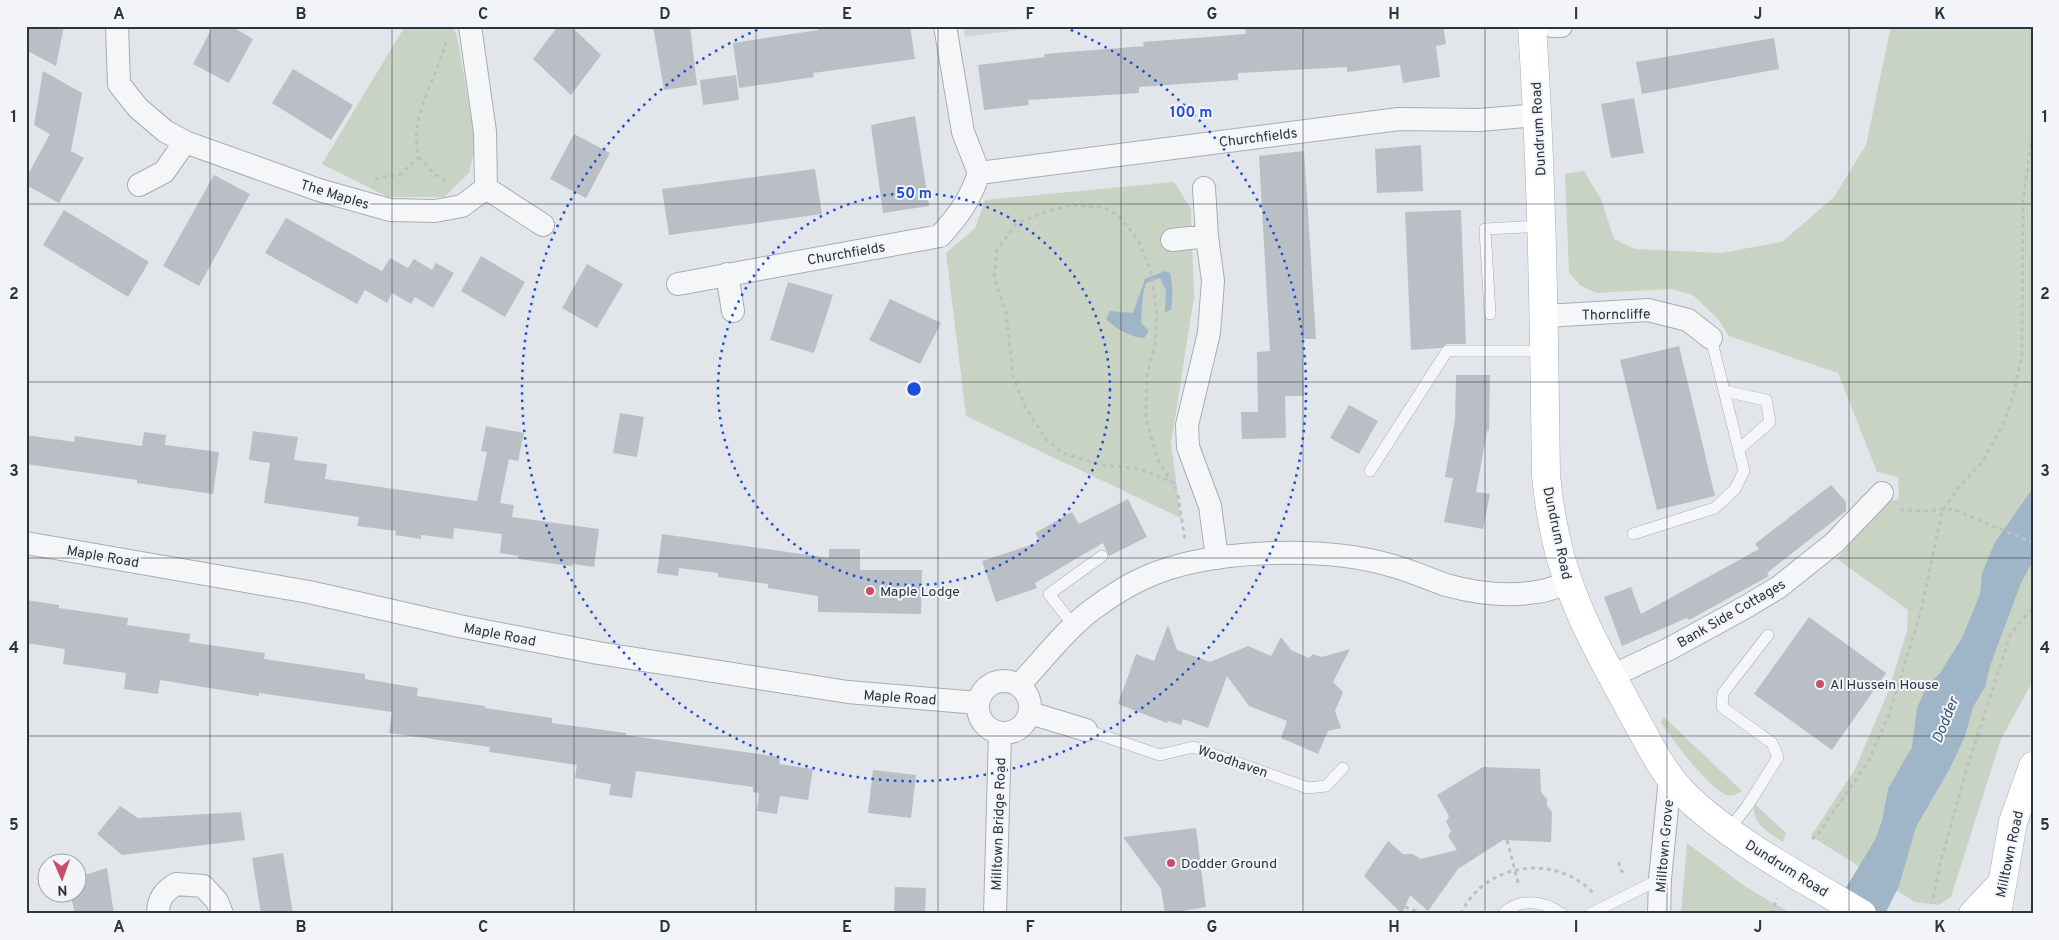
<svg xmlns="http://www.w3.org/2000/svg" width="2059" height="940" font-family="Overpass,sans-serif">
	<style>
		.built { fill: #d0d5dc }
		.green { fill: #c9d3c4 }
		.water { fill: #9fb5c8 }
		.building { fill: #babfc6 }
		.lines { fill: none; stroke-linecap: round; stroke-linejoin: round }
		.service-casing { stroke: #a7adb4; stroke-width: 12 }
		.minor-casing { stroke: #a7adb4; stroke-width: 24 }
		.secondary-casing { stroke: #a7adb4; stroke-width: 29 }
		.path { stroke: #bcc0c5; stroke-width: 3; stroke-dasharray: 4 4; stroke-linecap: butt }
		.service { stroke: #f5f6f8; stroke-width: 11 }
		.minor { stroke: #f5f6f8; stroke-width: 22 }
		.secondary { stroke: #fff; stroke-width: 28 }
		.grid { fill: none; stroke: #2b3441; stroke-width: 1; stroke-opacity: 0.55 }
		.ring { fill: none; stroke: #1d4ed8; stroke-width: 2.5; stroke-dasharray: 2.5 5 }
		.poi-dot { fill: #c74f68; stroke: #f2f4f7; stroke-width: 2 }
		.labels { text-anchor: middle; stroke-width: 4; stroke-linejoin: round; paint-order: stroke }
		.street-label { font-size: 14px; fill: #2b3441; stroke: #f2f4f7 }
		.poi-label { font-size: 14px; fill: #2b3441; stroke: #f2f4f7; text-anchor: start }
		.water-label { font-size: 15px; font-style: italic; fill: #375573; stroke: #f2f4f7 }
		.centre { fill: #1d4ed8; stroke: #f2f4f7; stroke-width: 2.5 }
		.ring-label { font-size: 15px; text-anchor: middle; font-weight: bold; fill: #1d4ed8; stroke: #f2f4f7; stroke-width: 4; stroke-linejoin: round; paint-order: stroke }
		.neatline { fill: none; stroke: #2b3441; stroke-width: 2 }
		.grid-label { font-size: 16px; text-anchor: middle; font-weight: bold; fill: #2b3441 }
	</style>
	<rect width="100%" height="100%" fill="#e2e6ea"/>
	<!-- built -->
	<path class="built" d="M 963,26 L 1047,26 L 965,37 Z"/>
	<!-- green -->
	<path class="green" d="M 405,26 L 452,26 L 457,36 L 476,144 L 469,173 L 444,197 L 388,197 L 322,164 Z
		M 1891,26 L 2033,26 L 2033,681 L 2001,739 L 1951,897 L 1939,905 L 1915,902 L 1811,836 L 1855,769 L 1888,692 L 1907,631 L 1908,610 L 1837,559 L 1883,503 L 1899,499 L 1898,477 L 1877,472 L 1838,373 L 1729,336 L 1718,319 L 1693,295 L 1671,289 L 1597,293 L 1581,286 L 1569,273 L 1565,174 L 1584,171 L 1601,199 L 1614,239 L 1635,249 L 1721,253 L 1782,242 L 1834,197 L 1866,145 Z
		M 1174,182 L 1191,209 L 1194,297 L 1171,444 L 1181,518 L 966,416 L 946,253 L 975,228 L 985,200 Z
		M 1664,717 L 1742,791 C 1737,795 1730,797 1724,794 C 1708,786 1670,738 1661,722 Z
		M 1755,804 L 1786,833 L 1783,842 C 1770,833 1749,823 1755,804 Z
		M 1687,843 L 1746,887 L 1792,914 L 1681,914 Z"/>
	<!-- water -->
	<path class="water" d="M 1165,271 L 1170,273 C 1173,286 1173,298 1171,310 L 1165,312 L 1166,291 L 1160,278 L 1146,283 L 1143,295 L 1141,323 L 1149,331 L 1144,338 C 1131,338 1115,328 1106,319 L 1110,311 L 1133,313 L 1145,279 Z
		M 2033,488 L 2033,561 L 2021,583 L 1990,666 L 1985,687 L 1973,707 L 1965,736 L 1950,768 L 1916,827 L 1899,886 L 1885,914 L 1830,914 L 1875,840 L 1882,821 L 1888,789 L 1912,747 L 1917,708 L 1927,686 L 1940,673 L 1962,638 L 1980,594 L 1982,573 L 1995,542 Z"/>
	<!-- building -->
	<path class="building" d="M 26,26 L 64,26 L 56,66 L 26,50 Z
		M 213,26 L 231,26 L 253,39 L 229,83 L 193,64 Z
		M 558,26 L 571,26 L 601,55 L 571,95 L 533,59 Z
		M 653,26 L 690,26 L 697,85 L 664,90 Z
		M 817,26 L 910,26 L 915,59 L 813,73 L 814,77 L 739,88 L 733,43 L 818,30 Z
		M 1260,26 L 1443,26 L 1446,44 L 1436,46 L 1440,77 L 1403,83 L 1400,65 L 1347,72 L 1347,67 L 1238,73 L 1238,80 L 1139,87 L 1139,93 L 1028,100 L 1029,105 L 984,110 L 978,65 L 1045,57 L 1044,54 L 1144,46 L 1143,42 L 1246,34 L 1245,27 Z
		M 1774,38 L 1779,69 L 1642,94 L 1636,62 Z
		M 293,69 L 353,105 L 331,140 L 272,103 Z
		M 43,71 L 82,93 L 71,151 L 84,158 L 59,203 L 26,185 L 26,178 L 50,134 L 34,125 Z
		M 736,75 L 739,100 L 703,105 L 700,80 Z
		M 1634,98 L 1644,153 L 1611,158 L 1601,104 Z
		M 915,116 L 929,206 L 883,213 L 871,125 Z
		M 574,134 L 610,153 L 586,198 L 550,179 Z
		M 1421,145 L 1423,191 L 1377,193 L 1375,149 Z
		M 1304,151 L 1316,339 L 1302,339 L 1304,396 L 1285,396 L 1286,438 L 1242,439 L 1241,412 L 1258,412 L 1257,352 L 1270,351 L 1259,156 Z
		M 815,169 L 822,214 L 669,235 L 662,189 Z
		M 214,175 L 250,194 L 199,286 L 163,266 Z
		M 64,210 L 149,262 L 128,297 L 43,245 Z
		M 1461,210 L 1466,344 L 1447,344 L 1440,348 L 1411,350 L 1405,212 Z
		M 286,218 L 382,271 L 390,258 L 408,268 L 414,259 L 432,270 L 436,263 L 454,273 L 433,308 L 415,297 L 411,304 L 392,293 L 387,303 L 365,290 L 357,304 L 265,253 Z
		M 481,256 L 525,282 L 505,317 L 461,291 Z
		M 587,264 L 623,284 L 597,328 L 562,308 Z
		M 788,282 L 833,295 L 814,353 L 770,340 Z
		M 890,299 L 941,323 L 920,364 L 869,340 Z
		M 1679,346 L 1715,496 L 1657,510 L 1620,360 Z
		M 1456,375 L 1490,375 L 1489,431 L 1487,431 L 1476,492 L 1490,494 L 1483,529 L 1444,522 L 1453,478 L 1445,477 L 1455,420 Z
		M 1349,405 L 1378,421 L 1359,454 L 1330,438 Z
		M 620,413 L 644,417 L 637,457 L 613,453 Z
		M 486,426 L 524,433 L 518,461 L 509,459 L 500,503 L 514,505 L 512,517 L 599,529 L 594,567 L 573,564 L 572,566 L 518,559 L 518,556 L 500,553 L 502,534 L 454,528 L 453,539 L 421,535 L 421,539 L 395,535 L 396,531 L 357,526 L 359,517 L 264,503 L 270,463 L 249,460 L 253,431 L 298,437 L 294,460 L 327,464 L 325,479 L 477,501 L 487,452 L 481,451 Z
		M 144,432 L 166,435 L 165,445 L 219,452 L 213,494 L 137,483 L 137,480 L 26,464 L 26,435 L 74,442 L 75,436 L 142,446 Z
		M 1831,485 L 1846,502 L 1846,511 L 1767,573 L 1769,576 L 1689,620 L 1687,618 L 1622,646 L 1604,597 L 1631,587 L 1641,614 L 1759,549 L 1755,544 Z
		M 1128,499 L 1147,537 L 1109,556 L 1103,543 L 1035,583 L 1037,588 L 996,602 L 982,561 L 1040,542 L 1035,533 L 1072,512 L 1079,524 Z
		M 662,534 L 829,558 L 829,549 L 860,549 L 860,570 L 922,570 L 921,614 L 818,612 L 818,596 L 768,588 L 768,584 L 718,577 L 718,573 L 679,568 L 678,576 L 657,573 Z
		M 26,600 L 59,605 L 59,608 L 128,618 L 127,625 L 190,634 L 189,642 L 265,653 L 264,659 L 365,674 L 365,679 L 418,688 L 417,696 L 485,706 L 485,708 L 552,718 L 552,723 L 626,733 L 626,735 L 780,757 L 779,764 L 813,769 L 808,800 L 780,796 L 777,814 L 757,811 L 759,793 L 753,792 L 753,787 L 636,771 L 632,798 L 609,795 L 611,784 L 575,778 L 577,765 L 489,752 L 490,747 L 389,733 L 392,712 L 259,693 L 259,696 L 160,680 L 158,694 L 124,689 L 126,673 L 63,664 L 65,649 L 26,643 Z
		M 1809,617 L 1886,673 L 1832,750 L 1754,694 Z
		M 1168,625 L 1177,650 L 1210,662 L 1248,646 L 1271,656 L 1281,637 L 1291,650 L 1309,658 L 1313,654 L 1322,657 L 1350,649 L 1333,682 L 1343,692 L 1335,711 L 1341,728 L 1328,731 L 1318,754 L 1281,738 L 1287,721 L 1249,706 L 1227,676 L 1208,728 L 1183,719 L 1181,725 L 1168,721 L 1167,723 L 1118,704 L 1136,654 L 1154,661 Z
		M 1483,767 L 1540,769 L 1541,792 L 1547,799 L 1547,806 L 1552,812 L 1551,842 L 1503,840 L 1458,869 L 1428,911 L 1410,895 L 1402,914 L 1364,876 L 1388,841 L 1403,854 L 1413,854 L 1420,859 L 1457,850 L 1448,836 L 1451,831 L 1446,822 L 1449,816 L 1437,795 Z
		M 873,770 L 916,775 L 911,818 L 868,813 Z
		M 120,806 L 138,818 L 241,812 L 245,840 L 122,855 L 97,834 Z
		M 1196,828 L 1206,907 L 1165,914 L 1161,889 L 1123,837 Z
		M 283,853 L 293,914 L 261,914 L 252,858 Z
		M 107,868 L 114,914 L 75,914 L 70,892 L 78,892 L 78,877 Z
		M 895,887 L 926,888 L 925,914 L 894,914 Z"/>
	<g class="lines">
		<!-- service casing -->
		<g class="service-casing">
			<path id="service" d="M 1490,314 L 1485,229 L 1543,226
				M 1724,391 L 1766,400 L 1770,422 L 1739,449
				M 1370,471 L 1447,351 L 1545,351
				M 1633,534 L 1715,508 L 1735,489 L 1744,471 L 1711,338
				M 1074,626 L 1049,594 L 1102,556
				M 1086,730 L 1160,755 L 1193,747 L 1308,788 L 1326,786 L 1343,768
				M 1728,831 L 1748,805 L 1778,757 L 1772,743 L 1722,707 L 1723,693 L 1768,635
				M 1503,914 C 1520,897 1544,901 1562,914
				M 1590,914 L 1660,879"/>
		</g>
		<!-- minor casing -->
		<g class="minor-casing">
			<path id="minor" d="M 117,26 L 119,84 L 138,108 L 165,131 L 185,142 L 319,190 L 390,210 L 435,211 L 462,206 L 486,188 L 485,132 L 470,26
				M 1552,26 L 1561,26
				M 979,173 L 1399,119 L 1479,120 L 1538,115
				M 139,185 L 164,172 L 185,142
				M 486,188 L 543,225
				M 1204,188 L 1207,236 L 1213,281 L 1209,333 L 1187,425 L 1188,447 L 1210,506 L 1217,558
				M 1172,240 L 1207,236
				M 727,274 L 733,311
				M 678,284 L 940,236 C 959,215 970,200 979,173 L 963,132 L 945,26
				M 1545,316 L 1648,310 L 1688,320 L 1711,338
				M 26,543 L 309,592 L 459,626 L 598,653 L 848,692 L 978,703
				M 1612,676 L 1669,649 L 1744,608 L 1779,587 L 1834,543 L 1882,493
				M978 707a26 26 0 1 1 52 0a26 26 0 1 1-52 0Z
				M 1019,685 C 1043,660 1065,630 1093,609 C 1108,598 1126,586 1144,578 C 1206,549 1321,546 1386,564 C 1407,569 1426,578 1446,585 C 1475,593 1507,597 1536,592 C 1547,591 1558,586 1569,583
				M 1030,713 L 1086,730
				M 158,914 C 158,898 164,892 176,884 L 203,886 L 217,901 L 222,914
				M 995,914 L 1000,733
				M 1659,914 L 1660,879 L 1670,778"/>
		</g>
		<!-- secondary casing -->
		<g class="secondary-casing">
			<path id="secondary" d="M 1532,26 C 1542,176 1544,325 1546,475 C 1550,519 1560,565 1578,607 C 1593,644 1614,679 1633,715 C 1649,743 1663,774 1687,797 C 1738,845 1802,877 1862,914
				M 1973,914 L 2002,883
				M 1997,914 L 2013,822 L 2033,766"/>
		</g>
		<!-- path -->
		<path class="path" d="M 419,157 L 433,173 L 449,183
			M 375,179 L 401,174 L 419,157 C 407,121 437,77 446,42
			M 1175,483 L 1172,482 L 1140,469 L 1103,465 L 1062,453 L 1045,438 L 1026,408 L 1013,377 L 1006,312 L 994,278 L 997,250 L 1017,223 L 1051,210 L 1071,205 L 1103,207 L 1118,215 L 1138,240 L 1151,271 L 1157,314 L 1155,346 L 1147,374 L 1146,418 L 1157,458 L 1176,489
			M 1178,495 L 1185,540
			M 1900,510 L 1926,511 L 1953,509 L 2033,543
			M 1501,817 L 1519,886
			M 1812,839 L 1818,834 L 1868,762 L 1890,712 L 1921,611 L 1942,511 L 1959,487 L 1983,461 L 2003,425 L 2014,393 L 2022,354 L 2023,200 L 2033,129
			M 1619,862 L 1620,869 L 1625,875
			M 1933,898 L 1940,864 L 1966,771 L 2011,633 L 2033,607
			M 1405,907 L 1425,914
			M 1461,914 C 1484,862 1556,853 1593,893
			M 1772,914 L 1777,898"/>
		<!-- service -->
		<use href="#service" class="service"/>
		<!-- minor -->
		<use href="#minor" class="minor"/>
		<!-- secondary -->
		<use href="#secondary" class="secondary"/>
	</g>
	<!-- grid -->
	<path class="grid" d="M 210,26 L 210,914M 392,26 L 392,914M 574,26 L 574,914M 756,26 L 756,914M 938,26 L 938,914M 1121,26 L 1121,914M 1303,26 L 1303,914M 1485,26 L 1485,914M 1667,26 L 1667,914M 1849,26 L 1849,914M 26,204 L 2033,204M 26,382 L 2033,382M 26,558 L 2033,558M 26,736 L 2033,736"/>
	<!-- distance rings -->
	<g class="ring">
		<circle cx="914" cy="389" r="196"/>
		<path d="M1064 27A392 392 0 1 1 764 27"/>
	</g>
	<!-- markers -->
	<g class="poi-dot">
		<circle cx="870" cy="591" r="5"/>
		<circle cx="1820" cy="684" r="5"/>
		<circle cx="1171" cy="863" r="5"/>
	</g>
	<g class="labels">
		<!-- street labels -->
		<g class="street-label">
			<text transform="translate(1538 129) rotate(-93)" y="5">Dundrum Road</text>
			<text transform="translate(1258 137) rotate(-7)" y="5">Churchfields</text>
			<text transform="translate(335 194) rotate(17)" y="5">The Maples</text>
			<text transform="translate(846 253) rotate(-10)" y="5">Churchfields</text>
			<text transform="translate(1616 314) rotate(-1)" y="5">Thorncliffe</text>
			<text transform="translate(1558 533) rotate(78)" y="5">Dundrum Road</text>
			<text transform="translate(103 556) rotate(10)" y="5">Maple Road</text>
			<text transform="translate(1731 613) rotate(-30)" y="5">Bank Side Cottages</text>
			<text transform="translate(500 634) rotate(11)" y="5">Maple Road</text>
			<text transform="translate(900 697) rotate(4)" y="5">Maple Road</text>
			<text transform="translate(1233 761) rotate(19)" y="5">Woodhaven</text>
			<text transform="translate(998 824) rotate(-88)" y="5">Milltown Bridge Road</text>
			<text transform="translate(1664 846) rotate(-85)" y="5">Milltown Grove</text>
			<text transform="translate(2009 854) rotate(-78)" y="5">Milltown Road</text>
			<text transform="translate(1787 868) rotate(32)" y="5">Dundrum Road</text>
		</g>
		<!-- poi labels -->
		<g class="poi-label">
			<text x="880" y="596">Maple Lodge</text>
			<text x="1830" y="689">Al Hussein House</text>
			<text x="1181" y="868">Dodder Ground</text>
		</g>
		<!-- water labels -->
		<g class="water-label">
			<text transform="translate(1945 720) rotate(-68)" y="5">Dodder</text>
		</g>
	</g>
	<circle cx="914" cy="389" r="8" class="centre"/>
	<g class="ring-label">
		<text x="1191" y="117">100 m</text>
		<text x="914" y="198">50 m</text>
	</g>
	<!-- border -->
	<rect width="2059" height="940" fill="none" stroke="#f2f4f7" stroke-width="55"/>
	<!-- north arrow -->
	<g transform="translate(62 878) rotate(178)"><circle r="24" fill="#f2f4f7" stroke="#a2a7ae"/>
	<path d="M0-4L9 19L0 12L-9 19Z" fill="#c74f68"/>
	<text y="-8" font-size="14" font-weight="bold" text-anchor="middle" fill="#2b3441">N</text>
	</g>
	<rect x="28" y="28" width="2004" height="884" class="neatline"/>
	<g class="grid-label">
		<text x="119" y="19">A</text>
		<text x="301" y="19">B</text>
		<text x="483" y="19">C</text>
		<text x="665" y="19">D</text>
		<text x="847" y="19">E</text>
		<text x="1030" y="19">F</text>
		<text x="1212" y="19">G</text>
		<text x="1394" y="19">H</text>
		<text x="1576" y="19">I</text>
		<text x="1758" y="19">J</text>
		<text x="1940" y="19">K</text>
		<text x="14" y="122">1</text>
		<text x="2045" y="122">1</text>
		<text x="14" y="299">2</text>
		<text x="2045" y="299">2</text>
		<text x="14" y="476">3</text>
		<text x="2045" y="476">3</text>
		<text x="14" y="653">4</text>
		<text x="2045" y="653">4</text>
		<text x="14" y="830">5</text>
		<text x="2045" y="830">5</text>
		<text x="119" y="932">A</text>
		<text x="301" y="932">B</text>
		<text x="483" y="932">C</text>
		<text x="665" y="932">D</text>
		<text x="847" y="932">E</text>
		<text x="1030" y="932">F</text>
		<text x="1212" y="932">G</text>
		<text x="1394" y="932">H</text>
		<text x="1576" y="932">I</text>
		<text x="1758" y="932">J</text>
		<text x="1940" y="932">K</text>
	</g>
</svg>
